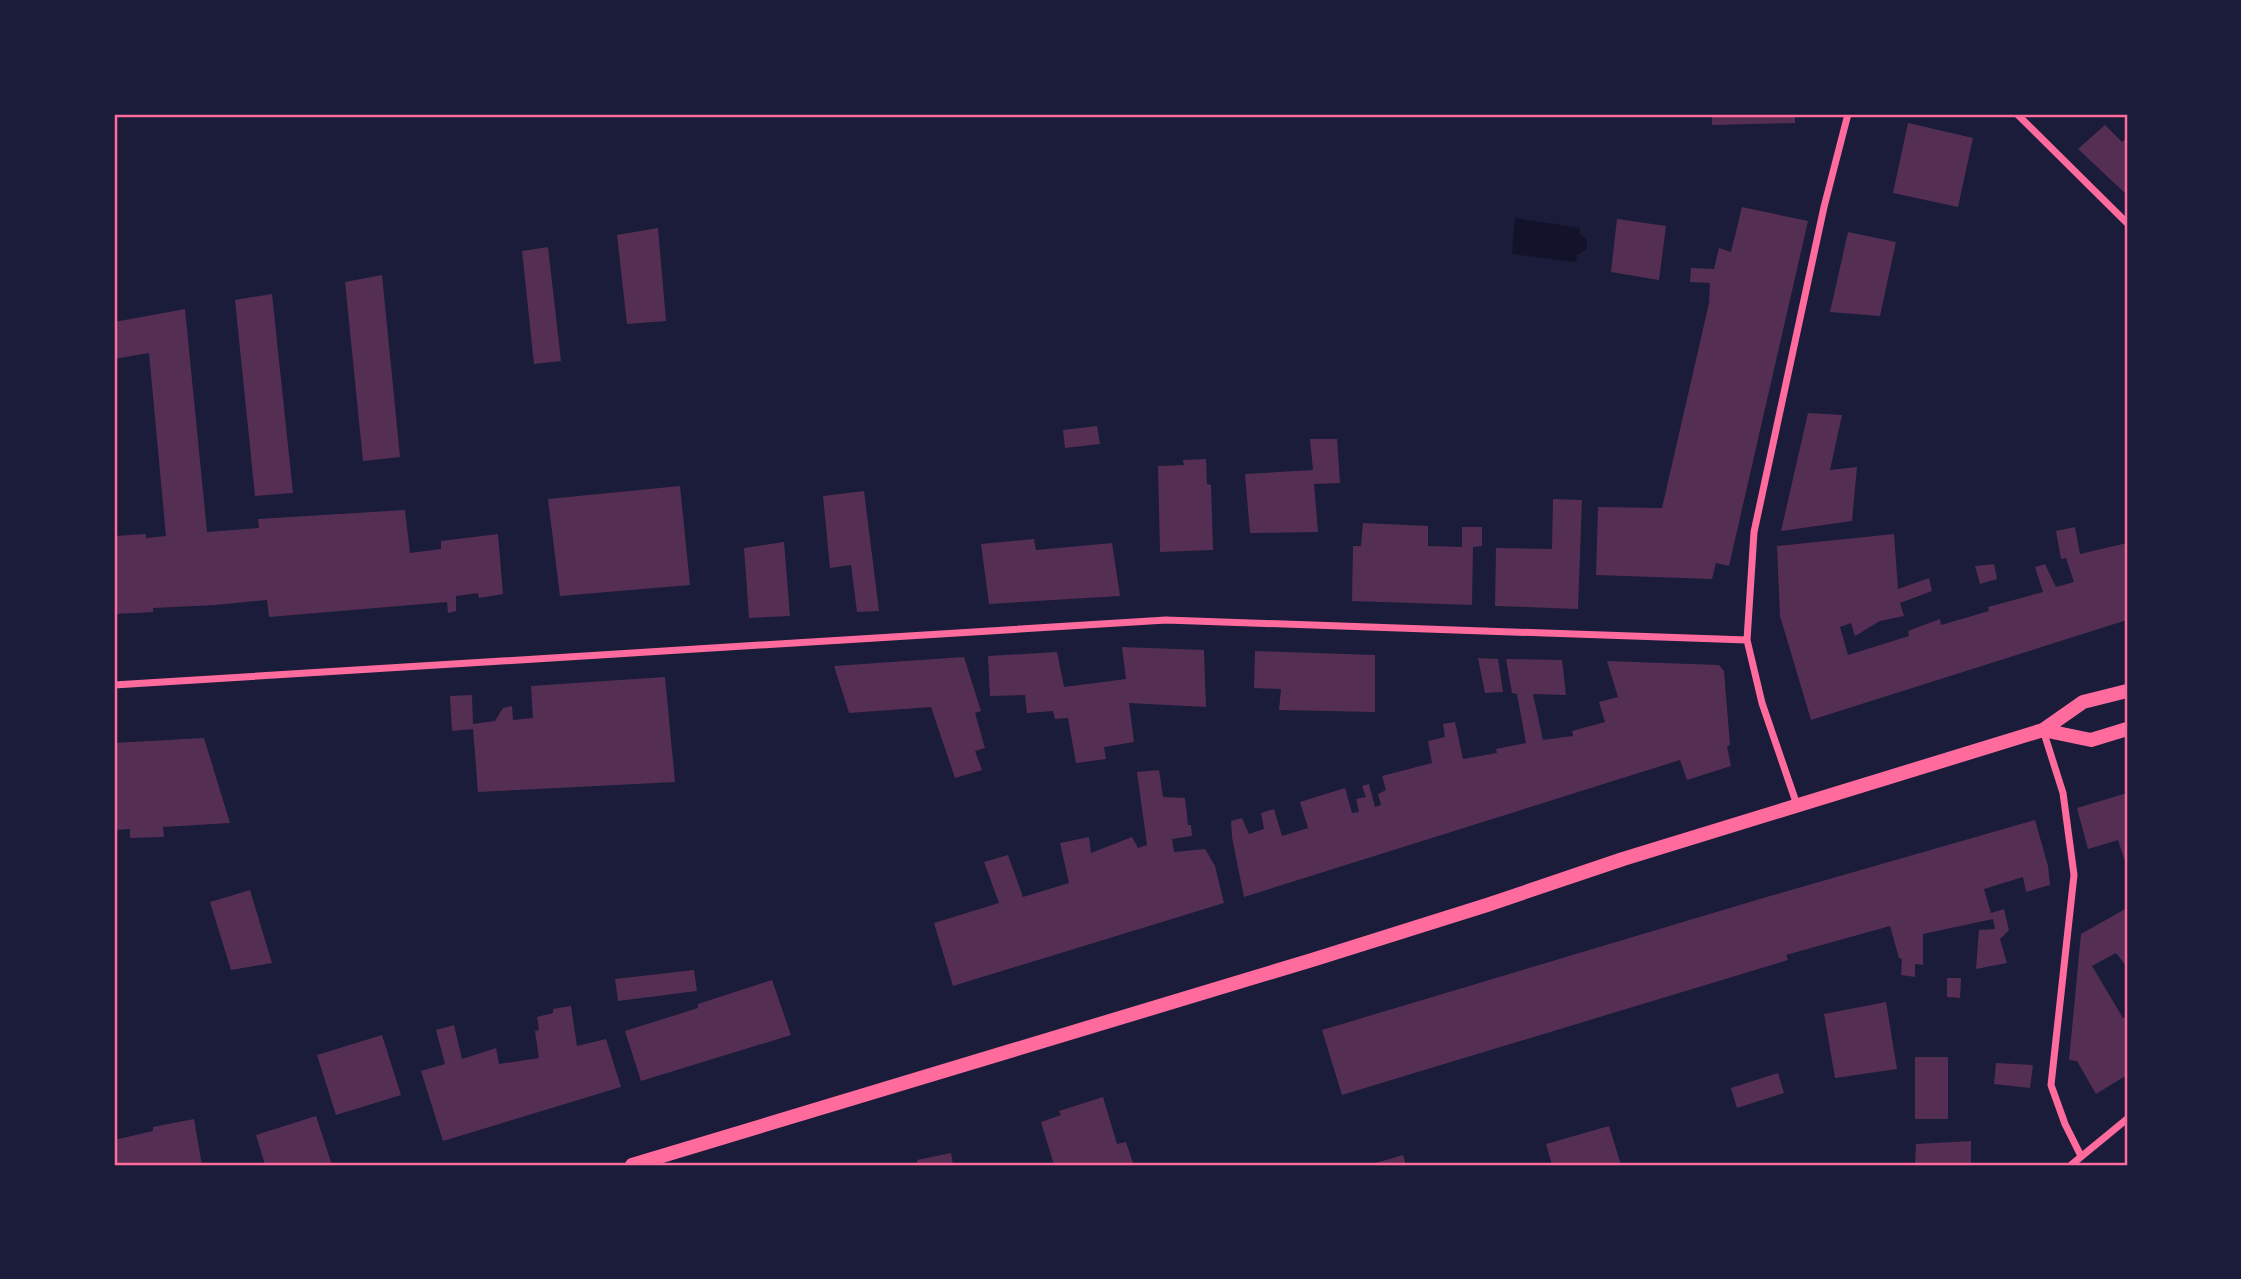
<svg xmlns="http://www.w3.org/2000/svg" width="2241" height="1279" font-family="Mulish,sans-serif">
	<style>
		.water { fill: #12122b }
		.building { fill: #542f53 }
		.lines { fill: none; stroke-linecap: round; stroke-linejoin: round }
		.minor { stroke: #ff6b9d; stroke-width: 7 }
		.secondary { stroke: #ff6b9d; stroke-width: 14 }
		.neatline { fill: none; stroke: #ff6b9d; stroke-width: 2.5 }
	</style>
	<rect width="100%" height="100%" fill="#1b1b3a"/>
	<!-- water -->
	<path class="water" d="M 1515,218 L 1580,228 L 1579,234 L 1587,240 L 1587,249 L 1577,255 L 1576,262 L 1512,254 Z"/>
	<!-- building -->
	<path class="building" d="M 1712,114 L 1795,114 L 1795,123 L 1712,125 Z
		M 1908,123 L 1973,138 L 1958,207 L 1893,193 Z
		M 2105,125 L 2122,142 L 2127,137 L 2127,195 L 2078,149 Z
		M 1742,207 L 1808,221 L 1729,566 L 1716,563 L 1712,579 L 1596,575 L 1598,507 L 1662,508 L 1709,303 L 1710,283 L 1690,282 L 1691,268 L 1714,269 L 1719,248 L 1731,252 Z
		M 1617,219 L 1666,226 L 1659,280 L 1611,272 Z
		M 658,228 L 666,321 L 627,324 L 617,235 Z
		M 1848,232 L 1896,242 L 1880,316 L 1830,312 Z
		M 548,247 L 561,361 L 534,364 L 522,251 Z
		M 382,275 L 400,457 L 363,461 L 345,282 Z
		M 272,294 L 293,493 L 255,496 L 235,300 Z
		M 185,309 L 207,532 L 259,528 L 258,519 L 405,510 L 410,553 L 441,549 L 441,541 L 498,534 L 503,594 L 479,598 L 478,593 L 456,596 L 456,611 L 448,613 L 447,602 L 269,617 L 267,600 L 215,605 L 153,608 L 153,612 L 114,614 L 114,536 L 146,534 L 146,538 L 166,536 L 149,353 L 114,359 L 114,322 Z
		M 1808,413 L 1842,415 L 1830,470 L 1857,467 L 1852,521 L 1781,531 Z
		M 1097,426 L 1100,444 L 1065,448 L 1063,430 Z
		M 1310,439 L 1337,439 L 1340,483 L 1314,484 L 1318,532 L 1250,533 L 1245,474 L 1313,470 Z
		M 1206,459 L 1207,484 L 1211,485 L 1213,550 L 1160,552 L 1158,466 L 1184,465 L 1183,460 Z
		M 680,486 L 690,585 L 560,596 L 548,499 Z
		M 864,491 L 879,611 L 857,612 L 851,565 L 830,568 L 823,496 Z
		M 1553,499 L 1582,500 L 1578,609 L 1495,606 L 1496,548 L 1552,549 Z
		M 1363,523 L 1428,526 L 1428,546 L 1462,547 L 1462,527 L 1482,527 L 1482,546 L 1473,547 L 1472,605 L 1352,601 L 1353,546 L 1361,546 Z
		M 2075,527 L 2080,554 L 2127,543 L 2127,620 L 1811,720 L 1780,616 L 1777,546 L 1894,534 L 1898,589 L 1929,578 L 1932,591 L 1900,603 L 1904,616 L 1880,621 L 1855,636 L 1851,623 L 1840,627 L 1848,655 L 1909,636 L 1908,631 L 1940,619 L 1941,625 L 1989,611 L 1988,607 L 2043,592 L 2035,567 L 2045,564 L 2056,587 L 2074,582 L 2066,558 L 2061,559 L 2056,531 Z
		M 1034,539 L 1036,550 L 1112,543 L 1120,596 L 989,604 L 981,544 Z
		M 784,542 L 790,616 L 749,618 L 744,548 Z
		M 1994,564 L 1997,579 L 1980,584 L 1975,566 Z
		M 1122,647 L 1204,650 L 1206,707 L 1129,703 L 1134,742 L 1104,747 L 1106,759 L 1076,763 L 1068,718 L 1055,719 L 1053,711 L 1027,713 L 1025,695 L 990,696 L 988,656 L 1057,652 L 1064,687 L 1126,679 Z
		M 1255,651 L 1375,655 L 1375,712 L 1279,710 L 1281,689 L 1254,688 Z
		M 964,657 L 981,711 L 975,713 L 985,748 L 975,751 L 982,770 L 955,778 L 931,707 L 849,713 L 834,666 Z
		M 1478,658 L 1498,659 L 1503,692 L 1485,693 Z
		M 1506,659 L 1562,660 L 1566,695 L 1533,694 L 1543,740 L 1573,736 L 1572,731 L 1605,722 L 1599,702 L 1618,697 L 1607,661 L 1719,665 L 1724,671 L 1730,745 L 1727,746 L 1731,766 L 1687,780 L 1680,760 L 1244,897 L 1232,837 L 1231,821 L 1242,818 L 1249,834 L 1264,829 L 1261,813 L 1274,809 L 1282,836 L 1308,828 L 1300,802 L 1345,788 L 1352,813 L 1359,812 L 1356,799 L 1366,797 L 1362,786 L 1369,784 L 1375,807 L 1381,805 L 1378,794 L 1386,790 L 1382,776 L 1432,763 L 1428,741 L 1445,737 L 1443,724 L 1455,722 L 1463,759 L 1497,753 L 1496,749 L 1526,743 L 1517,694 L 1512,693 Z
		M 665,677 L 675,782 L 478,792 L 473,729 L 452,731 L 450,696 L 472,695 L 473,724 L 495,721 L 503,708 L 512,706 L 513,720 L 533,718 L 531,686 Z
		M 204,738 L 230,823 L 163,827 L 164,837 L 130,838 L 130,829 L 114,830 L 114,743 Z
		M 1159,770 L 1163,797 L 1185,798 L 1188,825 L 1191,825 L 1192,836 L 1172,839 L 1174,852 L 1205,849 L 1215,866 L 1224,903 L 953,986 L 934,923 L 999,903 L 984,862 L 1008,855 L 1023,897 L 1069,883 L 1060,843 L 1089,837 L 1091,853 L 1132,837 L 1138,848 L 1147,845 L 1137,772 Z
		M 2127,793 L 2127,861 L 2125,861 L 2118,840 L 2088,849 L 2077,808 Z
		M 2035,820 L 2048,866 L 2050,885 L 2026,892 L 2023,877 L 1984,889 L 1991,913 L 2004,909 L 2009,930 L 2000,939 L 2007,963 L 1976,969 L 1979,930 L 1995,929 L 1993,919 L 1923,934 L 1923,965 L 1915,964 L 1915,977 L 1901,975 L 1902,959 L 1899,958 L 1890,926 L 1786,955 L 1788,960 L 1342,1095 L 1322,1030 L 1770,896 Z
		M 250,890 L 272,963 L 231,970 L 210,902 Z
		M 2127,908 L 2127,967 L 2116,953 L 2092,966 L 2123,1018 L 2127,1016 L 2127,1075 L 2096,1094 L 2077,1061 L 2069,1060 L 2081,934 Z
		M 694,970 L 697,991 L 618,1001 L 615,979 Z
		M 1947,978 L 1961,978 L 1960,998 L 1947,997 Z
		M 772,980 L 791,1035 L 641,1081 L 625,1031 L 698,1008 L 698,1004 Z
		M 1886,1002 L 1897,1069 L 1835,1078 L 1824,1014 Z
		M 571,1006 L 577,1046 L 606,1039 L 621,1087 L 443,1141 L 421,1071 L 445,1064 L 436,1030 L 454,1025 L 462,1059 L 496,1048 L 499,1064 L 539,1058 L 535,1031 L 539,1030 L 537,1017 L 553,1013 L 553,1009 Z
		M 382,1035 L 401,1095 L 336,1115 L 317,1055 Z
		M 1915,1057 L 1948,1057 L 1948,1119 L 1915,1119 Z
		M 1996,1063 L 2033,1065 L 2030,1088 L 1994,1084 Z
		M 1778,1073 L 1784,1093 L 1737,1108 L 1731,1088 Z
		M 1103,1097 L 1117,1144 L 1126,1142 L 1133,1163 L 1126,1165 L 1054,1165 L 1041,1122 L 1061,1115 L 1059,1111 Z
		M 316,1116 L 332,1165 L 265,1165 L 256,1135 Z
		M 194,1119 L 202,1165 L 114,1165 L 114,1140 L 153,1131 L 153,1127 Z
		M 1609,1126 L 1621,1165 L 1552,1165 L 1546,1144 Z
		M 1971,1141 L 1971,1165 L 1915,1165 L 1916,1144 Z
		M 951,1153 L 953,1165 L 918,1165 L 917,1160 Z
		M 1403,1155 L 1406,1165 L 1369,1165 Z"/>
	<g class="lines">
		<!-- minor -->
		<path class="minor" d="M 2017,114 L 2127,223
			M 114,685 L 1166,620 L 1747,640
			M 2043,730 L 2063,793 L 2074,875 L 2051,1085 L 2065,1124 L 2081,1156
			M 1797,805 L 1762,703 L 1747,640 L 1754,532 L 1824,207 L 1848,114
			M 2071,1165 L 2127,1119"/>
		<!-- secondary -->
		<path class="secondary" d="M 2043,730 L 2091,740 L 2127,729
			M 632,1165 L 1312,960 L 1487,905 L 1623,859 L 2043,730 L 2083,702 L 2127,691"/>
	</g>
	<!-- border -->
	<rect width="2241" height="1279" fill="none" stroke="#1b1b3a" stroke-width="231"/>
	<rect x="116" y="116" width="2010" height="1048" class="neatline"/>
</svg>
